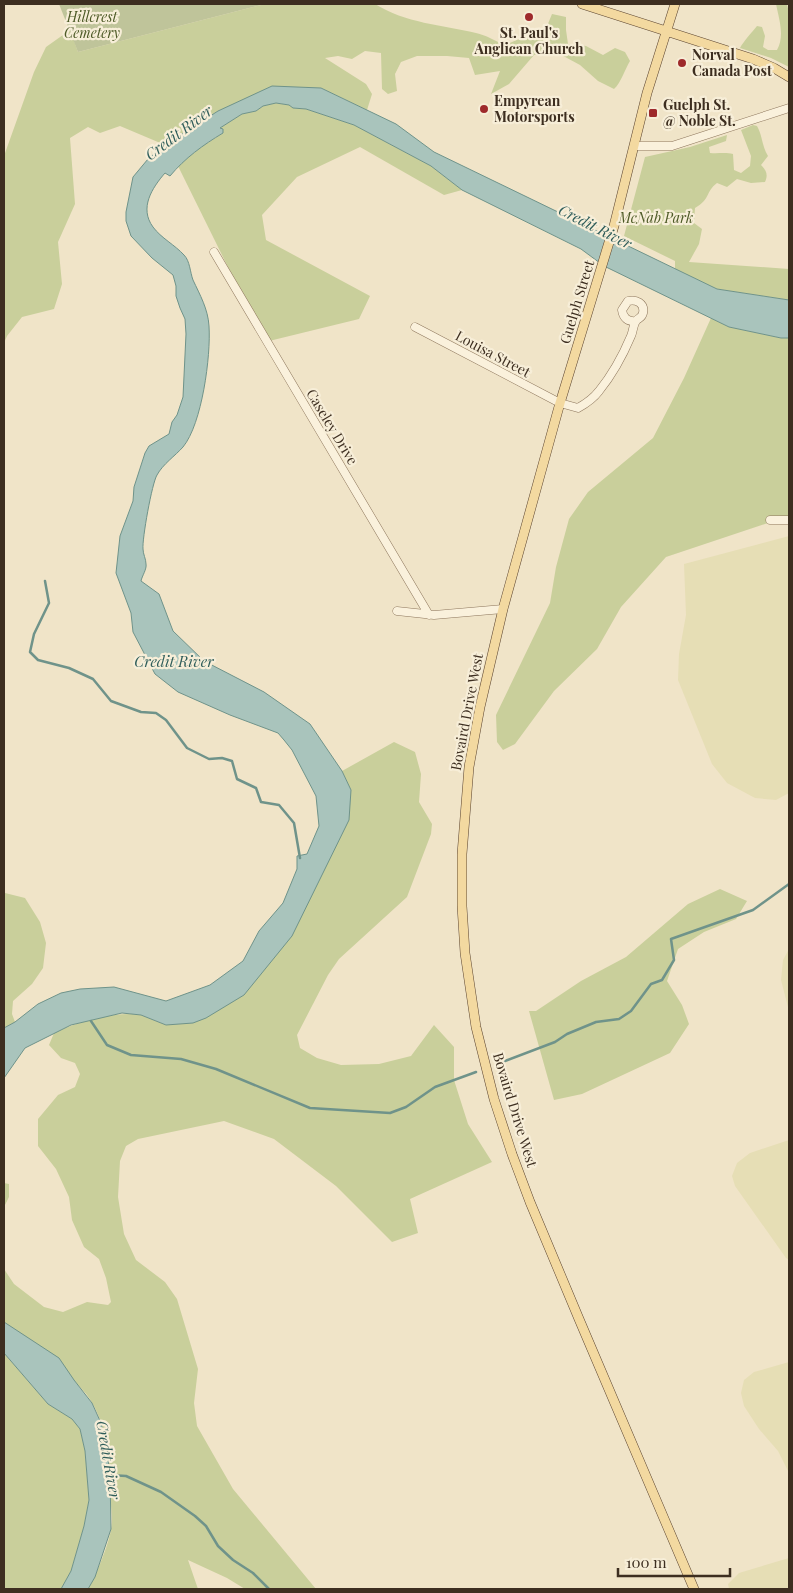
<svg xmlns="http://www.w3.org/2000/svg" width="793" height="1593" font-family="'Playfair Display',serif">
	<style>
		.farmland { fill: #e6deb5 }
		.green { fill: #c9cf9b }
		.cemetery { fill: #bfc49a }
		.water { fill: #a9c4bc; stroke: #6f938a }
		.lines { fill: none; stroke-linecap: round; stroke-linejoin: round }
		.stream { stroke: #6f938a; stroke-width: 2.5 }
		.minor-casing { stroke: #8d765c; stroke-width: 9 }
		.major-casing { stroke: #5b4430; stroke-width: 10 }
		.minor { stroke: #faf1dc; stroke-width: 8 }
		.major { stroke: #f3d9a0; stroke-width: 9 }
		.poi-dot { fill: #9e2a2b; stroke: #f7eed8; stroke-width: 2 }
		.labels { text-anchor: middle; stroke-width: 4.5; stroke-linejoin: round; paint-order: stroke }
		.park-label { font-size: 14px; font-style: italic; fill: #4d5a26; stroke: #f7eed8 }
		.poi-label { font-size: 14px; font-weight: bold; fill: #3d2e20; stroke: #f7eed8; text-anchor: start }
		.street-label { font-size: 14px; fill: #3d2e20; stroke: #f7eed8 }
		.water-label { font-size: 15px; font-style: italic; fill: #2f5d5a; stroke: #f7eed8 }
	</style>
	<rect width="100%" height="100%" fill="#f0e4c8"/>
	<!-- farmland -->
	<path class="farmland" d="M 789,536 L 789,793 L 776,800 L 755,798 L 727,783 L 712,764 L 678,680 L 679,654 L 686,615 L 684,564 Z
		M 789,949 L 789,1011 L 781,980 L 783,960 Z
		M 789,1140 L 789,1260 L 786,1258 L 735,1186 L 732,1176 L 737,1163 L 750,1153 Z
		M 789,1362 L 789,1473 L 778,1451 L 759,1429 L 744,1406 L 741,1393 L 744,1380 L 754,1372 Z
		M 789,1558 L 789,1589 L 729,1589 L 728,1584 L 739,1573 Z"/>
	<!-- green -->
	<path class="green" d="M 265,4 L 375,4 C 405,23 442,25 476,33 C 486,35 495,41 505,45 L 526,36 L 543,36 L 552,14 L 566,17 L 566,30 L 568,44 L 586,46 L 603,55 L 615,48 L 625,52 L 630,61 C 625,69 621,83 614,89 L 598,81 L 580,65 L 554,51 L 534,55 L 509,84 L 491,94 L 500,71 L 475,75 L 469,58 L 447,56 L 417,56 L 401,62 L 395,74 L 397,91 L 388,94 L 382,89 L 381,53 L 365,51 L 352,59 L 338,56 L 325,58 L 366,84 L 372,94 L 367,110 L 321,88 L 218,111 L 165,145 L 120,126 L 100,133 L 88,127 L 70,138 L 75,204 L 58,242 L 62,284 L 54,309 L 22,317 L 7,336 L 4,343 L 4,156 L 34,72 L 46,47 L 70,30 L 78,52 Z
		M 776,4 L 787,4 L 789,13 L 789,67 L 771,58 L 740,48 C 743,42 752,32 757,26 L 762,27 L 765,36 L 763,47 L 768,50 L 777,50 C 785,36 779,19 776,4 Z
		M 276,103 L 289,105 L 293,108 L 306,109 L 354,125 L 431,166 L 462,190 L 444,195 L 360,147 L 297,177 L 262,215 L 266,240 L 370,296 L 359,319 L 265,342 L 178,166 L 201,147 L 223,133 L 220,128 L 242,114 L 256,111 L 263,106 Z
		M 753,125 L 757,126 C 763,137 762,147 768,156 L 761,165 C 767,171 768,175 765,182 L 751,183 L 737,179 L 727,187 L 717,183 C 705,192 711,199 695,208 L 694,223 L 702,229 L 699,244 L 689,262 L 789,269 L 789,300 L 717,289 L 675,270 L 675,261 L 624,236 L 645,157 L 690,147 L 727,135 L 726,141 L 709,147 L 710,153 C 718,154 725,152 733,154 L 734,170 L 741,173 L 750,166 L 751,156 L 741,130 Z
		M 711,318 L 729,327 L 781,338 L 789,338 L 789,516 L 666,557 L 621,607 L 597,649 L 554,691 L 515,744 L 503,750 L 497,742 L 496,715 L 550,603 L 556,567 L 569,519 L 588,492 L 653,438 L 684,378 Z
		M 394,742 L 415,752 L 421,774 L 419,802 L 432,824 L 431,834 L 407,897 L 339,959 L 328,975 L 297,1035 L 300,1048 L 317,1058 L 341,1065 L 379,1064 L 411,1056 L 434,1025 L 454,1047 L 454,1080 L 468,1124 L 492,1162 L 410,1199 L 418,1233 L 392,1242 L 336,1186 L 274,1139 L 224,1121 L 138,1139 L 126,1146 L 120,1161 L 118,1197 L 124,1234 L 136,1260 L 165,1282 L 177,1299 L 198,1369 L 194,1403 L 197,1426 L 233,1489 L 316,1589 L 245,1589 L 227,1578 L 188,1560 L 198,1589 L 88,1589 C 96,1575 109,1544 111,1529 C 113,1520 111,1510 111,1502 C 110,1466 109,1425 87,1395 C 64,1367 31,1346 4,1322 L 4,1269 L 14,1284 L 44,1307 L 63,1312 L 87,1302 L 108,1305 L 111,1302 L 106,1278 L 99,1259 L 84,1247 L 72,1220 L 69,1197 L 56,1169 L 38,1146 L 38,1119 L 58,1095 L 75,1087 L 80,1074 L 75,1063 L 61,1058 L 49,1045 L 54,1033 C 74,1023 118,1010 141,1015 C 149,1017 158,1022 166,1025 L 244,995 L 351,790 L 342,771 Z
		M 720,889 L 747,901 L 736,919 L 704,932 L 678,949 L 667,981 L 682,1005 L 689,1024 L 670,1053 L 582,1094 L 554,1100 L 529,1011 L 536,1011 L 581,981 L 626,957 L 688,904 Z
		M 5,893 L 25,898 L 40,922 L 46,943 L 43,968 L 32,984 L 13,1001 L 12,1014 L 15,1022 L 4,1028 L 4,894 Z
		M 4,1183 L 9,1184 L 9,1197 L 4,1207 Z
		M 4,1353 L 48,1404 L 72,1419 L 80,1429 L 85,1451 L 89,1500 L 84,1526 L 71,1571 L 61,1589 L 4,1589 Z"/>
	<!-- cemetery -->
	<path class="cemetery" d="M 59,4 L 265,4 L 78,52 Z"/>
	<!-- water -->
	<path class="water" d="M 272,86 L 321,88 L 396,124 L 434,152 L 717,289 L 789,300 L 789,338 L 781,338 L 729,327 L 604,266 L 581,249 L 462,190 L 431,166 L 354,125 L 306,109 L 293,108 L 289,105 L 276,103 L 263,106 L 256,111 L 242,114 L 220,128 L 223,129 L 223,133 C 203,145 185,158 170,176 L 165,173 C 152,188 139,208 153,227 C 161,238 175,245 184,255 C 190,261 190,272 193,280 C 200,295 208,309 209,326 C 211,356 202,424 183,447 C 175,456 163,464 157,475 C 152,483 142,539 143,549 C 143,554 146,559 146,564 C 147,569 142,576 141,581 L 159,594 L 173,631 L 204,661 L 264,692 L 310,724 L 342,771 L 351,790 L 349,820 L 292,936 L 244,995 L 206,1018 L 193,1023 L 166,1025 L 141,1015 L 122,1013 L 71,1025 L 25,1048 L 4,1078 L 4,1028 L 15,1022 L 38,1004 L 61,993 L 80,989 L 114,987 L 166,1001 L 210,985 L 243,961 L 259,931 L 283,903 L 297,869 L 297,856 L 307,854 L 319,826 L 316,796 L 292,750 L 284,740 L 278,733 L 230,715 L 178,692 L 155,674 L 133,632 L 131,613 L 116,573 L 120,536 L 133,501 L 134,487 L 145,453 L 149,446 L 169,434 L 172,422 L 177,415 L 183,397 L 186,334 L 185,319 L 180,308 L 176,296 L 176,286 L 173,275 L 152,258 L 131,236 L 126,221 L 126,212 L 133,177 L 148,159 L 165,145 L 218,111 Z
		M 4,1322 L 59,1358 L 74,1380 L 92,1403 L 101,1423 L 106,1443 L 110,1475 L 111,1529 L 95,1577 L 88,1589 L 61,1589 L 71,1571 L 84,1526 L 89,1500 L 85,1451 L 80,1429 L 72,1419 L 48,1404 L 4,1353 Z"/>
	<g class="lines">
		<!-- stream -->
		<path class="stream" d="M 45,581 L 49,603 L 34,634 L 30,652 L 38,660 L 69,668 L 93,679 L 111,701 L 141,712 L 156,713 L 166,720 L 187,748 L 209,759 L 222,758 L 232,761 L 237,779 L 256,788 L 261,802 L 279,805 L 294,823 L 300,858
			M 91,1021 L 107,1045 L 131,1055 L 181,1059 L 216,1069 L 310,1108 L 390,1113 L 406,1107 L 435,1087 L 476,1072
			M 497,1064 L 555,1042 L 567,1034 L 596,1022 L 619,1019 L 631,1011 L 651,984 L 662,980 L 674,960 L 671,939 L 753,910 L 789,884
			M 110,1475 L 126,1476 L 161,1492 L 195,1516 L 206,1526 L 218,1546 L 233,1560 L 253,1573 L 269,1589"/>
		<!-- minor casing -->
		<g class="minor-casing">
			<path id="minor" d="M 634,146 L 672,146 L 789,108
				M 214,252 L 429,615
				M 415,327 L 560,403 L 578,408 C 587,403 593,399 599,391 C 612,375 623,355 631,336 C 633,332 633,325 636,321 C 638,318 642,318 643,313 C 645,303 636,299 628,301 L 622,310 C 623,318 628,322 636,321
				M 770,520 L 789,520
				M 397,611 L 434,615 L 503,609"/>
		</g>
		<!-- major casing -->
		<g class="major-casing">
			<path id="major" d="M 582,4 L 753,59 L 774,68 L 789,77
				M 675,4 L 647,93 L 614,226 L 560,403 L 503,609 L 480,707 L 469,767 L 462,854 L 462,906 L 465,953 L 476,1027 L 494,1099 L 512,1154 L 530,1202 L 579,1319 L 694,1589"/>
		</g>
		<!-- minor -->
		<use href="#minor" class="minor"/>
		<!-- major -->
		<use href="#major" class="major"/>
	</g>
	<!-- markers -->
	<g class="poi-dot">
		<circle cx="529" cy="17" r="5"/>
		<circle cx="682" cy="63" r="5"/>
		<circle cx="484" cy="109" r="5"/>
		<rect x="648" y="108" width="10" height="10" rx="2.5"/>
	</g>
	<g class="labels">
		<!-- park labels -->
		<g class="park-label">
			<text x="92" y="22">Hillcrest<tspan x="92" dy="16">Cemetery</tspan></text>
			<text x="656" y="223">McNab Park</text>
		</g>
		<!-- poi labels -->
		<g class="poi-label">
			<text x="529" y="38" text-anchor="middle">St. Paul's<tspan x="529" dy="16">Anglican Church</tspan></text>
			<text x="692" y="60">Norval<tspan x="692" dy="16">Canada Post</tspan></text>
			<text x="494" y="106">Empyrean<tspan x="494" dy="16">Motorsports</tspan></text>
			<text x="663" y="110">Guelph St.<tspan x="663" dy="16">@ Noble St.</tspan></text>
		</g>
		<!-- street labels -->
		<g class="street-label">
			<text transform="translate(577 302) rotate(-73)" y="5">Guelph Street</text>
			<text transform="translate(493 354) rotate(28)" y="5">Louisa Street</text>
			<text transform="translate(332 427) rotate(59)" y="5">Caseley Drive</text>
			<text transform="translate(467 712) rotate(-79)" y="5">Bovaird Drive West</text>
			<text transform="translate(515 1110) rotate(73)" y="5">Bovaird Drive West</text>
		</g>
		<!-- water labels -->
		<g class="water-label">
			<text transform="translate(179 133) rotate(-37)" y="5">Credit River</text>
			<text transform="translate(595 227) rotate(27)" y="5">Credit River</text>
			<text x="174" y="667">Credit River</text>
			<text transform="translate(108 1460) rotate(80)" y="5">Credit River</text>
		</g>
	</g>
	<!-- border -->
	<rect width="793" height="1593" fill="none" stroke="#3d2e20" stroke-width="10"/>
	<!-- scale -->
	<path d="M618 1568v8h112v-8" fill="none" stroke="#3d2e20" stroke-width="2.5"/>
	<text x="626" y="1568" font-size="15" fill="#3d2e20" stroke="#f7eed8" stroke-width="4" paint-order="stroke">100 m</text>
</svg>
